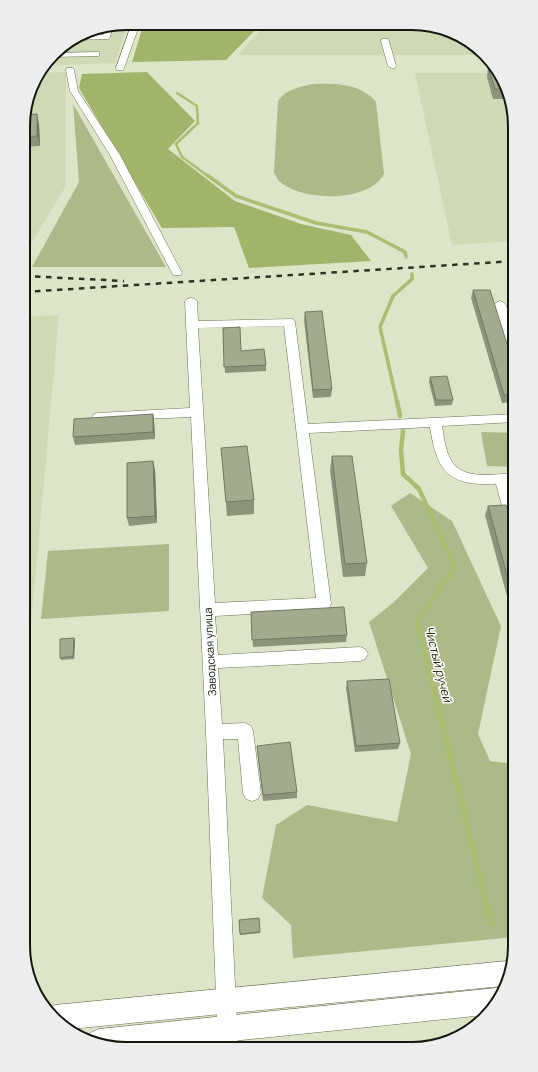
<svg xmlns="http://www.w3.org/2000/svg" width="538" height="1072" font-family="Manrope,sans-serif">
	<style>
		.built { fill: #ced9b5 }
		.green { fill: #acba8a }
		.forest { fill: #a1b56a }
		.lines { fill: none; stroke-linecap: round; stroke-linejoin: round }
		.stream-far3 { stroke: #aabe72; stroke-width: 2.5 }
		.stream-far2 { stroke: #aabe72; stroke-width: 3.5 }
		.stream-far1 { stroke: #aabe72; stroke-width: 4.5 }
		.stream { stroke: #aabe72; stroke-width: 6 }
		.minor-casing { stroke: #6b7359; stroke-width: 1 }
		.major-casing { stroke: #6b7359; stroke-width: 1 }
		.minor { fill: #fff; fill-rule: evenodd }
		.major { fill: #fff; fill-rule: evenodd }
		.rail { stroke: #2e3225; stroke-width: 2.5; stroke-dasharray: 5.5 5.5; stroke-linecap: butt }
		.wall { fill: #8c937b }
		.shaded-wall { fill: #727864 }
		.building { fill: #a3ab8f; stroke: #727864 }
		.labels { text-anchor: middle; stroke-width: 3; stroke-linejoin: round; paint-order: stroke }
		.street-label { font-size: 11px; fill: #15180e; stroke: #fff }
		.water-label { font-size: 12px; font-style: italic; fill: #252d0c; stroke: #fff }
		.rim { fill: none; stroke: #15180e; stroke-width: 2 }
	</style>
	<rect width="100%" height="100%" fill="#dce5c7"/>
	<!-- built -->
	<path class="built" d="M 128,23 L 115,63 L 45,66 L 58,49 L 87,31 Z
		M 266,24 L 432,25 L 480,49 L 484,55 L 238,55 Z
		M 66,72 L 66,186 L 24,255 L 24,112 L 34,80 L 39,73 Z
		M 415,73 L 497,73 L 510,93 L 515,126 L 515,241 L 452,245 Z
		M 59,315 L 23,712 L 24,317 Z"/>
	<!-- green -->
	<path class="green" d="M 313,84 C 334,83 361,83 376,102 L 384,174 C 369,203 301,202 279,181 C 277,179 276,175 274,173 L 278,101 C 286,89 299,87 313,84 Z
		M 73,104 L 166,267 L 32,267 L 79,182 Z
		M 481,432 L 515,433 L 515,467 L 487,466 Z
		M 410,493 L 452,521 L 501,626 L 478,734 L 490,761 L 515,764 L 515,937 L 293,958 L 291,925 L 262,898 L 276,825 L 307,805 L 397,822 L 411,754 L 369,622 L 393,603 L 428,568 L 391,506 Z
		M 169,544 L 169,611 L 41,619 L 48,551 Z"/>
	<!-- forest -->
	<path class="forest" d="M 144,23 L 261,24 L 226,60 L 132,62 Z
		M 147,72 L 195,121 L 168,149 L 235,201 L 301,224 L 351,235 L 371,261 L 249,268 L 234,227 L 162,228 L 79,88 L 82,74 Z"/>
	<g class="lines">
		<!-- stream-far3 -->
		<path class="stream-far3" d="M 177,93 L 197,106 L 198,123 L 176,144 L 182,157 L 208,176"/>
		<!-- stream-far2 -->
		<path class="stream-far2" d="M 207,175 L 236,196 L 316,223 L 367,232 L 405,252 L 406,257
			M 397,402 L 380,327 L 393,296 L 412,279 L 412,274"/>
		<!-- stream-far1 -->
		<path class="stream-far1" d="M 397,401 L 400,416
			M 403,431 L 401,450 L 403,474 L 419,489 L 455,567 L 417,621 L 435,695"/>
		<!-- stream -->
		<path class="stream" d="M 435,694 L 491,923"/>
		<!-- minor casing -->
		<g class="minor-casing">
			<path id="minor" d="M 132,23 L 140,23 L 124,68 L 123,70 L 117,70 L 116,68 Z
				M 114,25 L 109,39 L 72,40 L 79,36 L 103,35 L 107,27 Z
				M 382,39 L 388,39 L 389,41 L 396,66 L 395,68 L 392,68 L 388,66 L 381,41 Z
				M 96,52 L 99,52 L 99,56 L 51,57 L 55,53 Z
				M 67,68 L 73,68 L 74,70 L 78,91 L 120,155 L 182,273 L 181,275 L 173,275 L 172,273 L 110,155 L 70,91 L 66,70 Z
				M 191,298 L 195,299 L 197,301 L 198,321 L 293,319 L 295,322 L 308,424 L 515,414 L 515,422 L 442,426 C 444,437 445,450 451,460 C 462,481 495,474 515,473 L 515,483 L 509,483 L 515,503 L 515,532 L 510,531 L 508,527 L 496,484 C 448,486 437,472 430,427 L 309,433 L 331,604 L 329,608 L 324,610 L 215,616 L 218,655 L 360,647 L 365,649 L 368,654 L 365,659 L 360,661 L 218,668 L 222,724 L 245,723 L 251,726 L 253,731 L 261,793 L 258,799 L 252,801 L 246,799 L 243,793 L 238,739 L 223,739 L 238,1046 L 218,1047 L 206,732 L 191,417 L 98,421 L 94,420 L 92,417 L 94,414 L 98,413 L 190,408 L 185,301 L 187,299 ZM 284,326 L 316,598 L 215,603 L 198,328 Z
				M 500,301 L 504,303 L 506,305 L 515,333 L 515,355 L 511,354 L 509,351 L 494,305 L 496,303 Z"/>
		</g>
		<!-- major casing -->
		<g class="major-casing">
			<path id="major" d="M 507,961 L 511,962 L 502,986 L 71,1029 L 58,1024 L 48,1008 L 55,1005 Z
				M 497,988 L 501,990 L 494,1009 L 485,1015 L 174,1047 L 112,1048 L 88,1037 L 90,1033 L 99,1029 Z"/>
		</g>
		<!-- minor -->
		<use href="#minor" class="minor"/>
		<!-- major -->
		<use href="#major" class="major"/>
		<!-- rail -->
		<path class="rail" d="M 24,276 L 124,281
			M 24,292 L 515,261"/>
	</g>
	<!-- wall -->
	<path class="wall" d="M 488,67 L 493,67 L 510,93 L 511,99 L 493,99 L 487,77 Z
		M 24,115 L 39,124 L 40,146 L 24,147 Z
		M 473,290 L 515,369 L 515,402 L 502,403 L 471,298 Z
		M 305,312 L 332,389 L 331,397 L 313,398 L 304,320 Z
		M 223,328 L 241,351 L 266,365 L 266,371 L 225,373 Z
		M 430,377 L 453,400 L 452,405 L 435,406 L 429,382 Z
		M 153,414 L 154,421 L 155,439 L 75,445 L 73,437 Z
		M 221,448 L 254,500 L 254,514 L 227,516 Z
		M 332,456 L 367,563 L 365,576 L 343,577 L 330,470 Z
		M 155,469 L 157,523 L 129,526 L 127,518 Z
		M 488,506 L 510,518 L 515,527 L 515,626 L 485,515 Z
		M 251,612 L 347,635 L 346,642 L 253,647 Z
		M 75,640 L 74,659 L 61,660 L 60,658 Z
		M 347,681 L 400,743 L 398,749 L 355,752 L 346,688 Z
		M 257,746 L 297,792 L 297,798 L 263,801 Z
		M 259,918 L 260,933 L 240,935 L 239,920 Z"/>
	<!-- shaded-wall -->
	<path class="shaded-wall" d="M 37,114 L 39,124 L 40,146 L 37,136 Z
		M 153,414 L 154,421 L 155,439 L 153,432 Z
		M 153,461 L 155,469 L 157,523 L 155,516 Z
		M 74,638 L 75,640 L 74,659 L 73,656 Z"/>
	<!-- building -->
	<path class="building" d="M 488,67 L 493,67 L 507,89 L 495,89 Z
		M 37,114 L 37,136 L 24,137 L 24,115 Z
		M 473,290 L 490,290 L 515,369 L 515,395 L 504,395 Z
		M 322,311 L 332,389 L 313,390 L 305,312 Z
		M 240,327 L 241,351 L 264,349 L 266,365 L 224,367 L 223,328 Z
		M 447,376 L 453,400 L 436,400 L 430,377 Z
		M 153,414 L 153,432 L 73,437 L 74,419 Z
		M 247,446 L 254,500 L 226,502 L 221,448 Z
		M 332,456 L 352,456 L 367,563 L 345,564 Z
		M 153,461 L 155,516 L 127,518 L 127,463 Z
		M 506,505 L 510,518 L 514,523 L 515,527 L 515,604 L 488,506 Z
		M 344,607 L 347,635 L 252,640 L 251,612 Z
		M 74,638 L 73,656 L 60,658 L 60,639 Z
		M 389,679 L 400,743 L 356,746 L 347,681 Z
		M 290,742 L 297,792 L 263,795 L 257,746 Z
		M 259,918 L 260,932 L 240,934 L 239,920 Z"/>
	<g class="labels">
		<!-- street labels -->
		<g class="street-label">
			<text transform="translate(210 652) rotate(-93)" y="4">Заводская улица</text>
		</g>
		<!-- water labels -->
		<g class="water-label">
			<text transform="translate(438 664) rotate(76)" y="4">Чистый ручей</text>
		</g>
	</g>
	<!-- crop -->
	<path d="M0 0H538V1072H0ZM126 30H412A96 96 0 0 1 508 126V946A96 96 0 0 1 412 1042H126A96 96 0 0 1 30 946V126A96 96 0 0 1 126 30Z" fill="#ecedec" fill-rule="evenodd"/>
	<path class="rim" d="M126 30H412A96 96 0 0 1 508 126V946A96 96 0 0 1 412 1042H126A96 96 0 0 1 30 946V126A96 96 0 0 1 126 30Z"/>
</svg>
